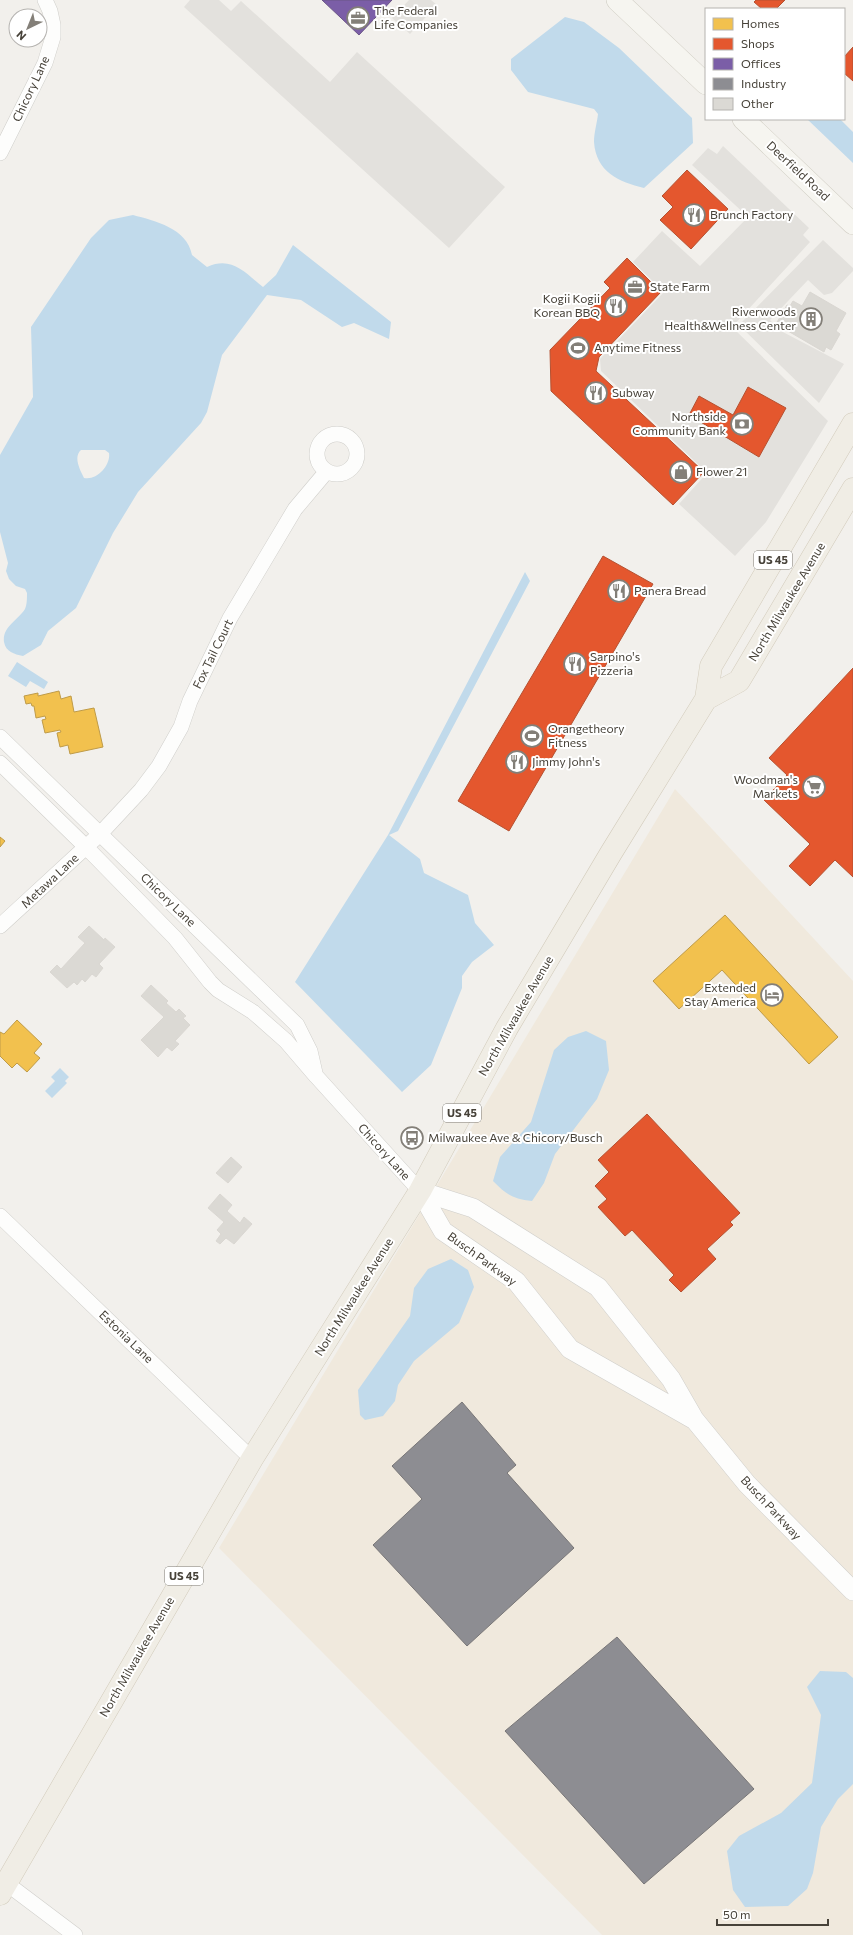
<svg xmlns="http://www.w3.org/2000/svg" width="853" height="1935" font-family="Commissioner,sans-serif">
	<style>
		.commercial { fill: #f0e9dd }
		.parking { fill: #e3e1dd; fill-rule: evenodd }
		.water { fill: #c1daeb; fill-rule: evenodd }
		.homes { fill: #f2c14e; stroke: #bf9b48 }
		.shops { fill: #e4572e; stroke: #b55131 }
		.offices { fill: #7b5ea7; stroke: #6b5686 }
		.industry { fill: #8d8d92; stroke: #787677 }
		.building { fill: #dbd9d4; stroke: #dad7d2 }
		.lines { fill: none; stroke-linecap: round; stroke-linejoin: round }
		.minor-casing { stroke: #cfceca; stroke-width: 16 }
		.tertiary-casing { stroke: #cfceca; stroke-width: 20 }
		.secondary-casing { stroke: #d0cdc3; stroke-width: 22 }
		.primary-casing { stroke: #d2cbbb; stroke-width: 23 }
		.minor { stroke: #fdfdfc; stroke-width: 15 }
		.tertiary { stroke: #fdfdfc; stroke-width: 19 }
		.secondary { stroke: #f6f5f0; stroke-width: 21 }
		.primary { stroke: #f0ede5; stroke-width: 22 }
		.labels { text-anchor: middle; stroke-width: 4; stroke-linejoin: round; paint-order: stroke }
		.shield { fill: #fff; stroke: #7e7b74; stroke-width: 1 }
		.shield-label { font-size: 11px; font-weight: bold; fill: #474239 }
		.poi-label { font-size: 12px; fill: #474239; stroke: #fff; text-anchor: start }
		.street-label { font-size: 12px; fill: #474239; stroke: #fff }
	</style>
	<rect width="100%" height="100%" fill="#f2f0ec"/>
	<!-- commercial -->
	<path class="commercial" d="M 675,789 L 853,981 L 853,1935 L 602,1935 L 219,1548 Z"/>
	<!-- parking -->
	<path class="parking" d="M 190,0 L 219,0 L 231,11 L 241,1 L 330,82 L 357,52 L 505,187 L 449,248 L 184,7 Z
		M 409,0 L 431,0 L 437,5 L 410,34 L 392,18 Z
		M 723,146 L 809,228 L 803,235 L 810,242 L 732,327 L 828,421 L 766,522 L 735,556 L 679,504 L 707,473 L 601,371 L 600,359 L 664,292 L 633,262 L 662,231 L 700,266 L 748,217 L 692,165 L 708,148 L 717,154 ZM 748,387 L 786,408 L 759,457 L 722,435 Z
		M 823,240 L 853,268 L 853,271 L 832,293 L 824,295 L 808,280 L 770,320 L 781,331 L 844,364 L 819,403 L 739,325 Z"/>
	<!-- water -->
	<path class="water" d="M 565,17 L 584,22 L 619,48 L 692,118 L 693,143 L 644,188 C 619,182 596,172 594,142 C 594,133 597,123 598,114 L 594,109 L 528,92 L 511,70 L 511,59 Z
		M 807,119 L 840,119 L 853,132 L 853,163 Z
		M 133,215 C 155,221 187,228 192,255 L 207,267 C 232,256 244,272 263,287 L 276,275 L 293,245 L 391,322 L 389,339 L 354,323 L 342,327 L 301,300 L 267,295 L 222,355 L 207,412 L 201,423 L 138,492 L 113,533 L 76,608 L 48,631 L 41,645 L 23,656 C 14,654 6,652 4,642 C 2,627 18,620 25,609 C 27,605 27,598 27,593 L 25,589 L 16,586 L 9,579 L 6,571 L 8,563 L 0,532 L 0,455 L 33,397 L 31,327 L 91,238 L 109,220 ZM 81,450 L 105,450 L 109,453 C 111,465 97,481 84,478 C 80,470 73,457 81,450 Z
		M 525,572 L 530,581 L 398,831 L 389,835 L 420,859 L 424,873 L 468,895 L 475,923 L 494,945 L 472,962 L 462,976 L 462,988 L 431,1065 L 402,1092 L 295,982 L 388,835 Z
		M 17,662 L 48,682 L 44,689 L 30,681 L 26,687 L 8,676 Z
		M 586,1031 L 606,1041 L 609,1070 L 597,1099 L 555,1154 L 544,1183 L 532,1201 C 512,1199 506,1194 493,1181 L 500,1157 L 531,1122 L 554,1050 L 568,1037 Z
		M 60,1068 L 69,1077 L 65,1081 L 67,1083 L 52,1098 L 45,1091 L 55,1081 L 51,1077 Z
		M 451,1259 L 468,1270 L 474,1287 L 459,1323 L 414,1361 L 398,1385 L 395,1401 L 383,1416 L 365,1420 L 360,1415 L 358,1390 L 410,1316 L 414,1288 L 428,1269 Z
		M 820,1671 L 846,1672 L 853,1678 L 853,1784 L 838,1799 L 821,1827 L 813,1873 L 807,1889 L 788,1906 L 745,1907 L 733,1890 L 727,1851 L 739,1836 L 781,1813 L 812,1783 L 821,1715 L 807,1687 Z"/>
	<!-- homes -->
	<path class="homes" d="M 59,691 L 61,699 L 71,696 L 74,712 L 94,708 L 103,747 L 70,754 L 68,745 L 60,747 L 57,733 L 61,732 L 60,730 L 45,733 L 42,720 L 46,719 L 45,716 L 36,718 L 34,706 L 32,706 L 31,703 L 26,704 L 24,696 L 38,693 L 38,696 Z
		M 0,837 L 5,841 L 0,847 Z
		M 725,915 L 838,1037 L 809,1064 L 722,970 L 679,1009 L 653,981 Z
		M 17,1020 L 42,1044 L 34,1053 L 40,1058 L 27,1072 L 17,1063 L 12,1068 L 0,1056 L 0,1032 L 4,1034 Z"/>
	<!-- shops -->
	<path class="shops" d="M 756,0 L 785,0 L 776,9 L 762,9 L 754,2 Z
		M 853,47 L 853,81 L 844,73 L 844,57 Z
		M 687,170 L 728,209 L 691,249 L 660,220 L 673,207 L 662,196 Z
		M 627,258 L 661,292 L 599,357 L 596,371 L 704,472 L 673,505 L 551,391 L 550,350 L 610,288 L 604,282 Z
		M 748,387 L 786,408 L 759,457 L 689,415 L 699,396 L 733,415 Z
		M 603,556 L 653,584 L 509,831 L 458,801 Z
		M 853,668 L 853,877 L 835,860 L 810,886 L 789,866 L 810,844 L 764,800 L 787,775 L 769,758 Z
		M 647,1114 L 740,1213 L 730,1222 L 733,1225 L 707,1249 L 716,1259 L 681,1292 L 669,1280 L 674,1275 L 632,1230 L 625,1236 L 598,1207 L 607,1199 L 595,1186 L 609,1172 L 598,1160 Z"/>
	<!-- offices -->
	<path class="offices" d="M 322,0 L 392,0 L 359,35 Z"/>
	<!-- industry -->
	<path class="industry" d="M 462,1402 L 516,1465 L 507,1473 L 574,1548 L 467,1646 L 373,1545 L 422,1499 L 392,1466 Z
		M 617,1637 L 754,1789 L 644,1884 L 505,1731 Z"/>
	<!-- building -->
	<path class="building" d="M 810,292 L 846,313 L 836,331 L 840,334 L 831,350 L 826,347 L 824,352 L 776,324 L 787,305 L 790,306 L 793,301 L 802,306 Z
		M 89,926 L 104,940 L 105,938 L 115,947 L 99,964 L 103,968 L 96,977 L 92,974 L 85,982 L 82,979 L 77,985 L 74,982 L 67,988 L 50,972 L 57,965 L 61,969 L 85,943 L 78,937 Z
		M 151,985 L 168,1001 L 166,1003 L 176,1012 L 179,1009 L 186,1016 L 183,1018 L 190,1025 L 175,1041 L 179,1044 L 172,1051 L 167,1047 L 158,1057 L 141,1040 L 164,1017 L 141,996 Z
		M 231,1157 L 242,1167 L 228,1183 L 216,1173 Z
		M 220,1194 L 232,1205 L 227,1211 L 240,1223 L 244,1217 L 252,1224 L 234,1244 L 226,1238 L 220,1244 L 216,1241 L 221,1234 L 217,1230 L 224,1222 L 208,1208 Z"/>
	<g class="lines">
		<!-- minor casing -->
		<g class="minor-casing">
			<path id="minor" d="M 0,153 L 45,63 L 53,37 L 53,25 L 50,11 L 45,0
				M317 454a20 20 0 1 1 40 0a20 20 0 1 1-40 0Z
				M 0,737 L 297,1025 L 310,1051 L 315,1073
				M 0,763 L 86,847 L 175,938 L 210,982 L 218,990 L 253,1012 L 286,1041 L 316,1076 L 420,1191
				M 0,926 L 100,834 L 141,790 L 159,766 L 181,727 L 190,701 L 230,618 L 295,509 L 327,471
				M 0,1216 L 252,1459
				M 6,1883 L 75,1935"/>
		</g>
		<!-- tertiary casing -->
		<g class="tertiary-casing">
			<path id="tertiary" d="M 420,1191 L 473,1208 L 598,1287 L 671,1379 L 694,1419 L 747,1484 L 853,1591
				M 420,1191 L 443,1231 L 516,1281 L 570,1349 L 693,1419"/>
		</g>
		<!-- secondary casing -->
		<g class="secondary-casing">
			<path id="secondary" d="M 617,0 L 706,84
				M 743,119 L 853,224"/>
		</g>
		<!-- primary casing -->
		<g class="primary-casing">
			<path id="primary" d="M 706,699 L 739,681 L 853,489
				M 0,1894 L 252,1459 L 420,1191 L 507,1028 L 611,853 L 706,699 L 711,666 L 853,424"/>
		</g>
		<!-- minor -->
		<use href="#minor" class="minor"/>
		<!-- tertiary -->
		<use href="#tertiary" class="tertiary"/>
		<!-- secondary -->
		<use href="#secondary" class="secondary"/>
		<!-- primary -->
		<use href="#primary" class="primary"/>
	</g>
	<!-- icons -->
	<defs>
		<g id="office-ring" transform="scale(1.15)"><circle r="9.5" fill="#fff" stroke="#837f78" stroke-width="1.5"/><path d="M-6-3h4V-5.5h4V-3h4V5H-6ZM-1-4.5V-3h2v-1.5ZM-6 0V1H6V0Z" fill="#837f78"/></g>
		<g id="restaurant-ring" transform="scale(1.15)"><circle r="9.5" fill="#fff" stroke="#837f78" stroke-width="1.5"/><path d="M-5-6h1v4h1v-4h1v4h1v-4h1v5L-1.5 .5V6h-2V.5L-5-1ZM5-6V6H3V1.5H1.5Q1.5-4 5-6Z" fill="#837f78"/></g>
		<g id="building-ring" transform="scale(1.15)"><circle r="9.5" fill="#fff" stroke="#837f78" stroke-width="1.5"/><path d="M-4-6H4V6H1V3H-1V6H-4ZM-2.5-4.3h1.7v1.8h-1.7ZM.8-4.3h1.7v1.8H.8ZM-2.5-1h1.7V.8h-1.7ZM.8-1h1.7V.8H.8Z" fill="#837f78"/></g>
		<g id="stadium-ring" transform="scale(1.15)"><circle r="9.5" fill="#fff" stroke="#837f78" stroke-width="1.5"/><path d="M0-5a6.5 5 0 1 0 0 10a6.5 5 0 1 0 0-10ZM-3.5-1.8h7v3.6h-7Z" fill="#837f78"/></g>
		<g id="bank-ring" transform="scale(1.15)"><circle r="9.5" fill="#fff" stroke="#837f78" stroke-width="1.5"/><path d="M-6-4H6V4H-6ZM0-2.3a2.3 2.3 0 1 0 0 4.6a2.3 2.3 0 1 0 0-4.6Z" fill="#837f78"/></g>
		<g id="shop-ring" transform="scale(1.15)"><circle r="9.5" fill="#fff" stroke="#837f78" stroke-width="1.5"/><path d="M-5-2.5h2.3a2.7 3.5 0 0 1 5.4 0H5L5.5 6h-11ZM-1.5-2.5h3a1.5 2.3 0 0 0-3 0Z" fill="#837f78"/></g>
		<g id="supermarket-ring" transform="scale(1.15)"><circle r="9.5" fill="#fff" stroke="#837f78" stroke-width="1.5"/><path d="M-6-5.5h2.5l.6 2H6L4.5 2H-2.5L-4.4-4H-6ZM-1.5 3.2a1.3 1.3 0 1 0 .1 0ZM3 3.2a1.3 1.3 0 1 0 .1 0Z" fill="#837f78"/></g>
		<g id="hotel-ring" transform="scale(1.15)"><circle r="9.5" fill="#fff" stroke="#837f78" stroke-width="1.5"/><path d="M-6-4.5h1.5V1H6V5H4.5V3h-9V5H-6ZM-4 0a1.8 1.8 0 1 1 3.6 0ZM.5 0V-2.5h3Q6-2.5 6 0Z" fill="#837f78"/></g>
		<g id="bus-ring" transform="scale(1.15)"><circle r="9.5" fill="#fff" stroke="#837f78" stroke-width="1.5"/><path d="M-5-6H5V4H4V6H2V4H-2V6H-4V4H-5ZM-3.5-4V0h7V-4ZM-3.5 1.2v1.5H-2V1.2ZM2 1.2v1.5H3.5V1.2Z" fill="#837f78"/></g>
	</defs>
	<g fill-rule="evenodd">
		<use href="#office-ring" x="358" y="18"/>
		<use href="#restaurant-ring" x="694" y="215"/>
		<use href="#office-ring" x="635" y="287"/>
		<use href="#restaurant-ring" x="616" y="306"/>
		<use href="#building-ring" x="811" y="319"/>
		<use href="#stadium-ring" x="578" y="348"/>
		<use href="#restaurant-ring" x="596" y="393"/>
		<use href="#bank-ring" x="742" y="424"/>
		<use href="#shop-ring" x="681" y="472"/>
		<use href="#restaurant-ring" x="619" y="591"/>
		<use href="#restaurant-ring" x="575" y="664"/>
		<use href="#stadium-ring" x="532" y="736"/>
		<use href="#restaurant-ring" x="517" y="762"/>
		<use href="#supermarket-ring" x="814" y="787"/>
		<use href="#hotel-ring" x="772" y="995"/>
		<use href="#bus-ring" x="412" y="1138"/>
	</g>
	<g class="labels">
		<!-- shield labels -->
		<g class="shield">
			<rect x="754" y="551" width="38" height="18" rx="3"/>
			<rect x="443" y="1104" width="38" height="18" rx="3"/>
			<rect x="165" y="1567" width="38" height="18" rx="3"/>
		</g>
		<g class="shield-label">
			<text x="773" y="564">US 45</text>
			<text x="462" y="1117">US 45</text>
			<text x="184" y="1580">US 45</text>
		</g>
		<!-- poi labels -->
		<g class="poi-label">
			<text x="374" y="15">The Federal<tspan x="374" dy="14">Life Companies</tspan></text>
			<text x="710" y="219">Brunch Factory</text>
			<text x="650" y="291">State Farm</text>
			<text x="600" y="303" text-anchor="end">Kogii Kogii<tspan x="600" dy="14">Korean BBQ</tspan></text>
			<text x="796" y="316" text-anchor="end">Riverwoods<tspan x="796" dy="14">Health&amp;Wellness Center</tspan></text>
			<text x="594" y="352">Anytime Fitness</text>
			<text x="612" y="397">Subway</text>
			<text x="726" y="421" text-anchor="end">Northside<tspan x="726" dy="14">Community Bank</tspan></text>
			<text x="696" y="476">Flower 21</text>
			<text x="634" y="595">Panera Bread</text>
			<text x="590" y="661">Sarpino's<tspan x="590" dy="14">Pizzeria</tspan></text>
			<text x="548" y="733">Orangetheory<tspan x="548" dy="14">Fitness</tspan></text>
			<text x="532" y="766">Jimmy John's</text>
			<text x="798" y="784" text-anchor="end">Woodman's<tspan x="798" dy="14">Markets</tspan></text>
			<text x="756" y="992" text-anchor="end">Extended<tspan x="756" dy="14">Stay America</tspan></text>
			<text x="428" y="1142">Milwaukee Ave &amp; Chicory/Busch</text>
		</g>
		<!-- street labels -->
		<g class="street-label">
			<text transform="translate(31 89) rotate(-65)" y="4">Chicory Lane</text>
			<text transform="translate(798 171) rotate(43)" y="4">Deerfield Road</text>
			<text transform="translate(787 602) rotate(-59)" y="4">North Milwaukee Avenue</text>
			<text transform="translate(213 654) rotate(-64)" y="4">Fox Tail Court</text>
			<text transform="translate(50 881) rotate(-43)" y="4">Metawa Lane</text>
			<text transform="translate(168 900) rotate(44)" y="4">Chicory Lane</text>
			<text transform="translate(516 1016) rotate(-60)" y="4">North Milwaukee Avenue</text>
			<text transform="translate(384 1152) rotate(48)" y="4">Chicory Lane</text>
			<text transform="translate(482 1259) rotate(36)" y="4">Busch Parkway</text>
			<text transform="translate(354 1297) rotate(-58)" y="4">North Milwaukee Avenue</text>
			<text transform="translate(126 1337) rotate(44)" y="4">Estonia Lane</text>
			<text transform="translate(771 1508) rotate(47)" y="4">Busch Parkway</text>
			<text transform="translate(137 1657) rotate(-60)" y="4">North Milwaukee Avenue</text>
		</g>
	</g>
	<!-- legend -->
	<rect x="705" y="8" width="140" height="112" fill="#ffffff" stroke="#b5b3b0"/>
	<rect x="713" y="18" width="20" height="12" fill="#f2c14e" stroke="#b5b3b0"/>
	<text x="741" y="28" font-size="12" fill="#474239">Homes</text>
	<rect x="713" y="38" width="20" height="12" fill="#e4572e" stroke="#b5b3b0"/>
	<text x="741" y="48" font-size="12" fill="#474239">Shops</text>
	<rect x="713" y="58" width="20" height="12" fill="#7b5ea7" stroke="#b5b3b0"/>
	<text x="741" y="68" font-size="12" fill="#474239">Offices</text>
	<rect x="713" y="78" width="20" height="12" fill="#8d8d92" stroke="#b5b3b0"/>
	<text x="741" y="88" font-size="12" fill="#474239">Industry</text>
	<rect x="713" y="98" width="20" height="12" fill="#dbd9d4" stroke="#b5b3b0"/>
	<text x="741" y="108" font-size="12" fill="#474239">Other</text>
	<!-- north arrow -->
	<g transform="translate(28 28) rotate(223)"><circle r="19" fill="#ffffff" stroke="#b5b3b0"/>
	<path d="M0-3L7 15L0 10L-7 15Z" fill="#837f78"/>
	<text y="-6" font-size="11" font-weight="bold" text-anchor="middle" fill="#474239">N</text>
	</g>
	<!-- scale -->
	<path d="M717 1919v6h111v-6" fill="none" stroke="#474239" stroke-width="2"/>
	<text x="723" y="1919" font-size="12" fill="#474239" stroke="#ffffff" stroke-width="3" paint-order="stroke">50 m</text>
</svg>
